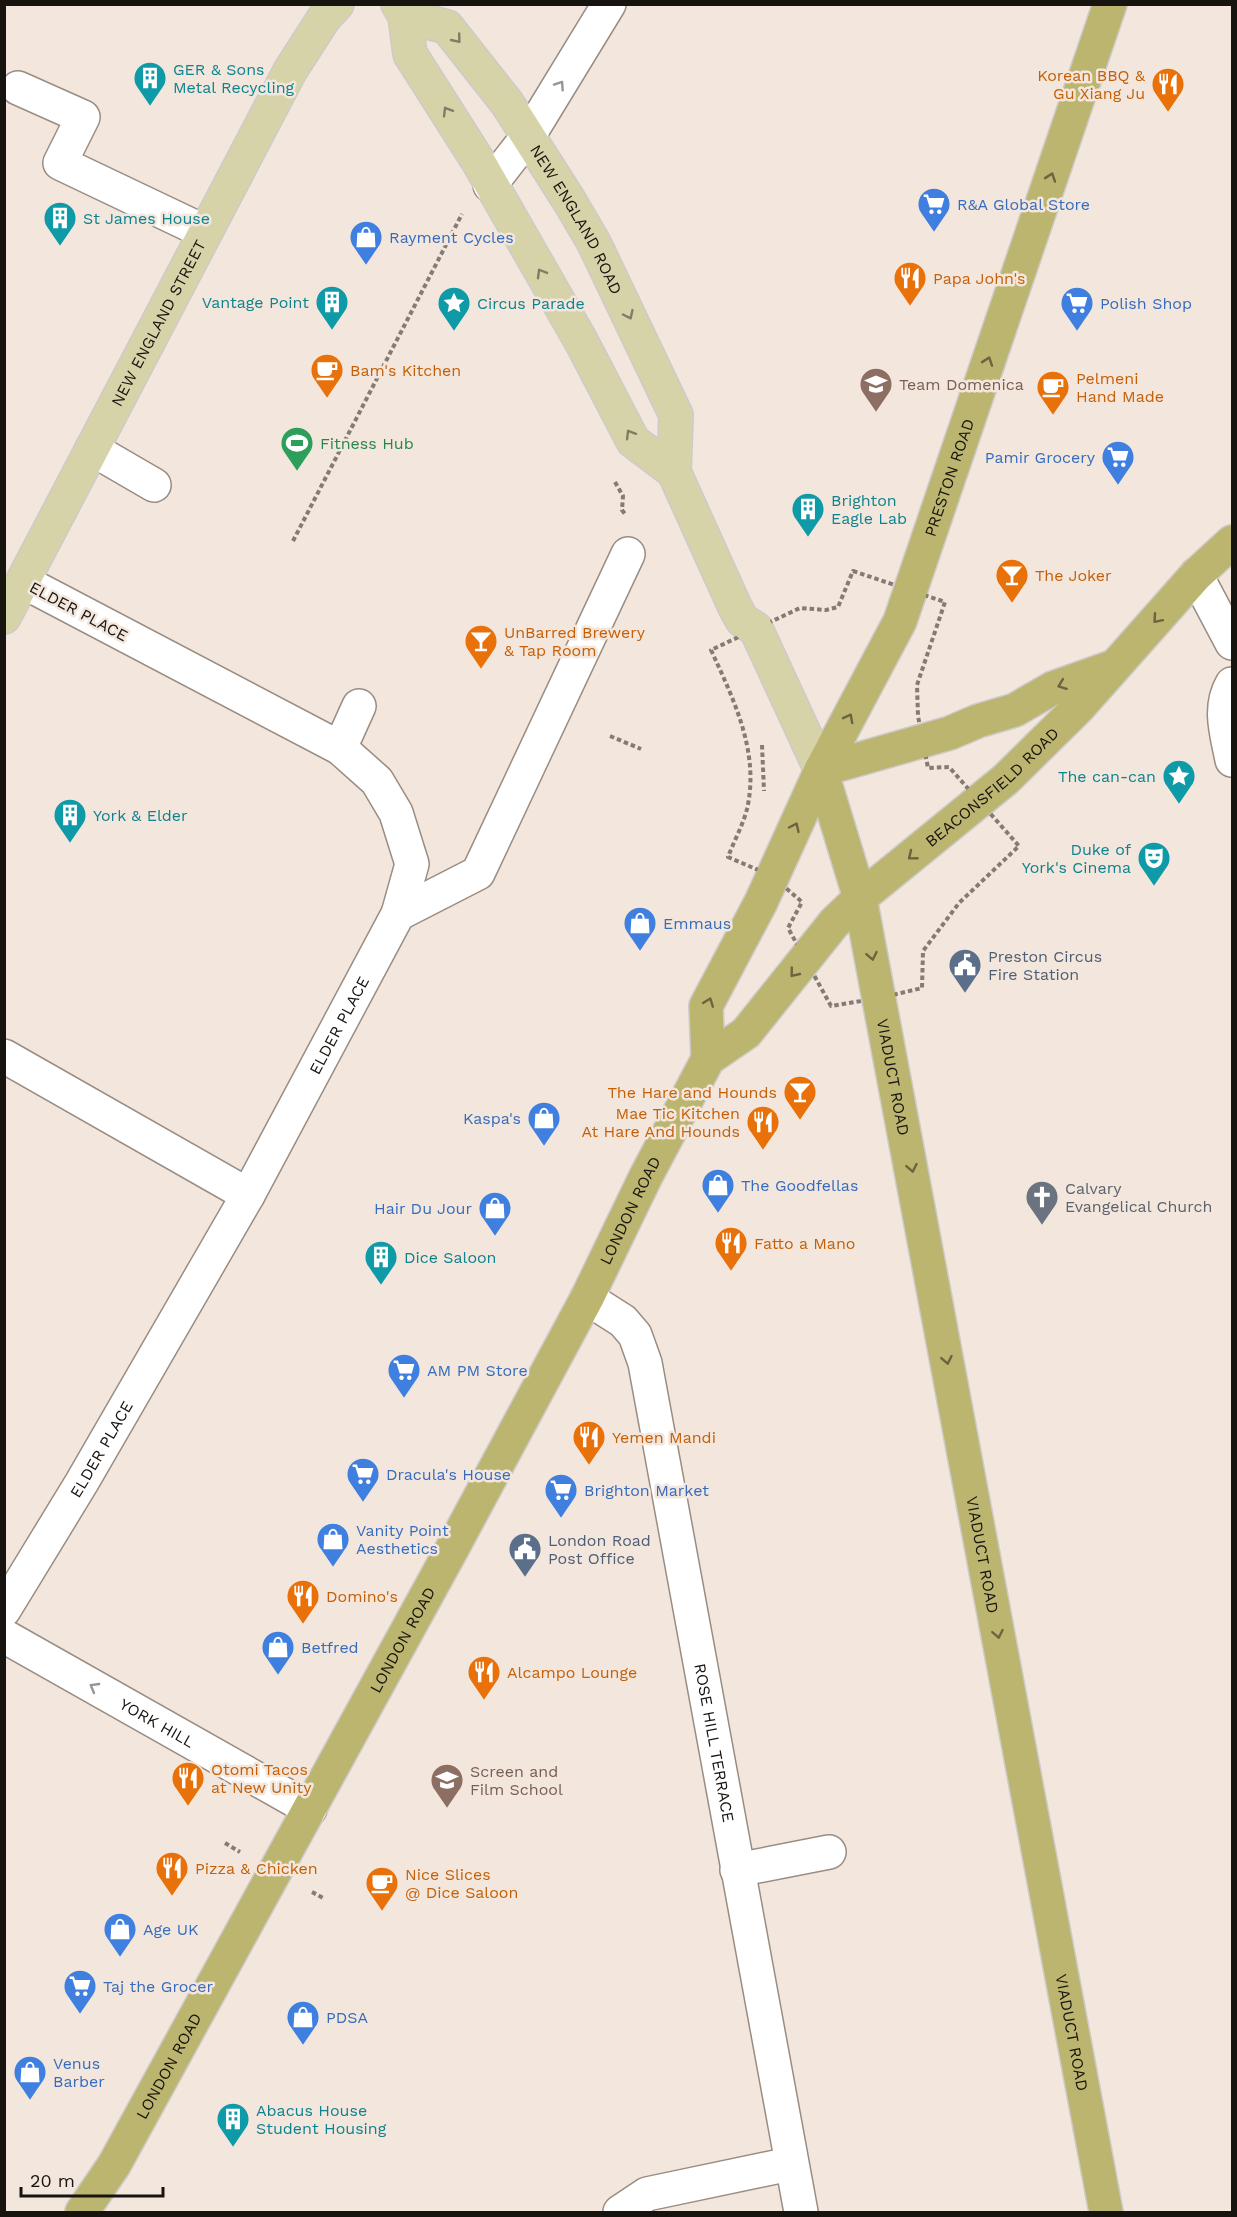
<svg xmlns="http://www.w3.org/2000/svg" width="1237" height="2217" font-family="'Work Sans',sans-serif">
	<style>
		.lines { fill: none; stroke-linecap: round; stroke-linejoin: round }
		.minor-casing { stroke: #998d83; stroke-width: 36 }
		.major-casing { stroke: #cccbca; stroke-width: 36 }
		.highway-casing { stroke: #cccbca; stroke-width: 36 }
		.path { stroke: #837b74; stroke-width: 4; stroke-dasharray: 4.5 3; stroke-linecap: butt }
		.minor { stroke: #fff; stroke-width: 33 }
		.major { stroke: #d7d3a9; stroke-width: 33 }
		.highway { stroke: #bcb56f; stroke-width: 33 }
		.oneway { stroke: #817d64 }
		.oneway2 { stroke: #979593 }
		.oneway3 { stroke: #6a643f }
		.labels { text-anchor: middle; stroke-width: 5; stroke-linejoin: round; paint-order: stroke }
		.culture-label { font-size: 16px; fill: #0d838f; stroke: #f3e6dc; text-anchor: start }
		.food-label { font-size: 16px; fill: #c56008; stroke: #f3e6dc; text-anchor: start }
		.shop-label { font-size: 16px; fill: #366cbe; stroke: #f3e6dc; text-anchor: start }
		.street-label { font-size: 16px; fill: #17130f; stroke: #f3e6dc }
		.education-label { font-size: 16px; fill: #785e54; stroke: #f3e6dc; text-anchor: start }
		.leisure-label { font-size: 16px; fill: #27864d; stroke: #f3e6dc; text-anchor: start }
		.service-label { font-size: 16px; fill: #4e5e75; stroke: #f3e6dc; text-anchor: start }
		.worship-label { font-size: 16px; fill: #5b616d; stroke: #f3e6dc; text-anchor: start }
	</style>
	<rect width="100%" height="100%" fill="#f3e6dc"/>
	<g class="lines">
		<!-- minor casing -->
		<g class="minor-casing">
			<g id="minor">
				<path d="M 18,88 L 83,117 L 60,163 L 205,232"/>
				<path d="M 490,185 L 529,135 L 609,4"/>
				<path d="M 92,449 L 154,485"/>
				<path d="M 1196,575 L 1232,643"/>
				<path d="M 1232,684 C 1218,708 1227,734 1232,760"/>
				<path d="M 340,748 L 359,706"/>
				<path d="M 398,914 L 478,873 L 628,554"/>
				<path d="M 4,1056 L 248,1195"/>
				<path id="s1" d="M 587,1298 L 623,1321 L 635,1335 L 645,1363 L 801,2212"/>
				<path id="s2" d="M 4,1610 L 82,1482 L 248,1195 L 398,914 L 412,864 L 396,813 L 377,781 L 340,748 L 24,582"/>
				<path id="s3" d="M 4,1636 L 310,1809"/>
				<path d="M 737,1870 L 829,1852"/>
				<path d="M 620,2212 L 647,2194 L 790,2164"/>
			</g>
		</g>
		<!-- major casing -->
		<g class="major-casing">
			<g id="major">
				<path d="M 398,4 L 405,16 L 410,54 L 478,161 L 581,341 L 633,441 L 674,472"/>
				<path id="s4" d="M 405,16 L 447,27 L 507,103 L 570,202 L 594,243 L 676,415 L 674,472 L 735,607 L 742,620 L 756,629 L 821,770"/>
				<path id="s5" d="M 4,617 L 290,71 L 324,18 L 337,4"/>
			</g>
		</g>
		<!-- highway casing -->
		<g class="highway-casing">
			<g id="highway">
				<path id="s6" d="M 821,770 L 860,898 L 1106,2212"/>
				<path d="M 821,770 L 950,733 L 978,721 L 1015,710 L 1053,688 L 1112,667"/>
				<path id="s7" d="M 708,1059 L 706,1006 L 761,902 L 821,770 L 900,621 L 1110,4"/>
				<path id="s8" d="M 82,2212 L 114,2165 L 453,1547 L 587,1298 L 646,1176 L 708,1059 L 746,1033 L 834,923 L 860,898 L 1006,779 L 1078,708 L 1196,575 L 1232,542"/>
			</g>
		</g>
		<!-- path -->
		<path class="path" d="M 615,482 L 623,496 L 622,510 L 625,514
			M 293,541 L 462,214
			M 853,571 L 945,602 L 917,685 L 918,716 L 928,768 L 949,767 L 1019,846 L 959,903 L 923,951 L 922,988 L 880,998 L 831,1006 L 788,928 L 802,902 L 772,876 L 728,857 C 734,841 743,825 747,809 C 760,753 734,700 711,650 L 800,608 L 826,610 L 838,607 Z
			M 610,736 L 641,749
			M 762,745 L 764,791
			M 225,1843 L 240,1852
			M 312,1892 L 325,1899"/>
		<!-- minor -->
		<use href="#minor" class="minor"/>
		<!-- major -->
		<use href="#major" class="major"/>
		<!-- highway -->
		<use href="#highway" class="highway"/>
	</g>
	<!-- one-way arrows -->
	<defs><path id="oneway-chevron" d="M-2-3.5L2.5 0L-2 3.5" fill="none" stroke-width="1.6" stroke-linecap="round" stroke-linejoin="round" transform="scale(1.5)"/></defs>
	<g class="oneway">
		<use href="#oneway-chevron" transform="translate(457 39) rotate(51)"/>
		<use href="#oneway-chevron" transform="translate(447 111) rotate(-121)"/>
		<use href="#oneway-chevron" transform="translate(541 273) rotate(-120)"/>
		<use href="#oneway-chevron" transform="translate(629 315) rotate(65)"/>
		<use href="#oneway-chevron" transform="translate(630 434) rotate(-121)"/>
	</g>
	<g class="oneway2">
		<use href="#oneway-chevron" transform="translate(560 85) rotate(-56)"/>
		<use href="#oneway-chevron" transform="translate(94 1687) rotate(-150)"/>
	</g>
	<g class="oneway3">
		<use href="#oneway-chevron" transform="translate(1051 177) rotate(-71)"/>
		<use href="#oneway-chevron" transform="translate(988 361) rotate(-71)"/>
		<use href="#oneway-chevron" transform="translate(1157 619) rotate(131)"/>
		<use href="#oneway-chevron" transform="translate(1062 685) rotate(159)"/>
		<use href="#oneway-chevron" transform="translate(849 718) rotate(-62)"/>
		<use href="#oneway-chevron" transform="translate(795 827) rotate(-65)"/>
		<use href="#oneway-chevron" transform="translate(912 856) rotate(141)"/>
		<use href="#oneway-chevron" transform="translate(872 956) rotate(79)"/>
		<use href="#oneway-chevron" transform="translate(794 973) rotate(129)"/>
		<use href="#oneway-chevron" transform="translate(709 1002) rotate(-69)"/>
		<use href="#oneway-chevron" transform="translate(912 1168) rotate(79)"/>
		<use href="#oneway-chevron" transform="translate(947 1360) rotate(79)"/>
		<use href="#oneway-chevron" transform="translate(998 1634) rotate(79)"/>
	</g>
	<!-- icons -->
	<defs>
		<g id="building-pin" transform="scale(1.725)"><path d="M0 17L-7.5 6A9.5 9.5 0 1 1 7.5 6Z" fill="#0f9aa8" stroke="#f3e6dc"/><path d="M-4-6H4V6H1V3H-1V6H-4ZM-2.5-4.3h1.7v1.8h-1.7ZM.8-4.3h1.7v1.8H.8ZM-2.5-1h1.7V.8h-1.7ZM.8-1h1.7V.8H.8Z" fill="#fff"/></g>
		<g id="restaurant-pin" transform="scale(1.725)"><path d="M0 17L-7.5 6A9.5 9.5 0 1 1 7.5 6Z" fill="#e8710a" stroke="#f3e6dc"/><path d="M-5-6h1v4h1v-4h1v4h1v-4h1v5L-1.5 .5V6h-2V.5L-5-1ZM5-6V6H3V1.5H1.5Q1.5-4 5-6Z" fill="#fff"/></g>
		<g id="supermarket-pin" transform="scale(1.725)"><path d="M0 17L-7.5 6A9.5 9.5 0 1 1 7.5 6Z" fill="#3f7fe0" stroke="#f3e6dc"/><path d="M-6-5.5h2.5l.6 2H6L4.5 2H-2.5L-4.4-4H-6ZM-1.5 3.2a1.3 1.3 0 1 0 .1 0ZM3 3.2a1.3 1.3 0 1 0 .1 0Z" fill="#fff"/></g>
		<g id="shop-pin" transform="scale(1.725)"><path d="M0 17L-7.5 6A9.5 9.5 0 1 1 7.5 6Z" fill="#3f7fe0" stroke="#f3e6dc"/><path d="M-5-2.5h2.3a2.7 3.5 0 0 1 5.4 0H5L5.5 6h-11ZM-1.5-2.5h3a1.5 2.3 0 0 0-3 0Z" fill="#fff"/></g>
		<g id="sight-pin" transform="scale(1.725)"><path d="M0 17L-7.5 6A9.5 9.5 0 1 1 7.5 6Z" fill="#0f9aa8" stroke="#f3e6dc"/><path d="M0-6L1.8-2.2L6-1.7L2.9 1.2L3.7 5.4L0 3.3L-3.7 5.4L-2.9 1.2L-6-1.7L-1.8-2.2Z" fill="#fff"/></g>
		<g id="cafe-pin" transform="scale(1.725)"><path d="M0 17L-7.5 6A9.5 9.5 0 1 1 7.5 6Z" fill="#e8710a" stroke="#f3e6dc"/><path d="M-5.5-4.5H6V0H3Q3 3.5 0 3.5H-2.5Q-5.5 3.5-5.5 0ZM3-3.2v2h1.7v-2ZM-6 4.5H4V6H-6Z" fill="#fff"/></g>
		<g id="university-pin" transform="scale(1.725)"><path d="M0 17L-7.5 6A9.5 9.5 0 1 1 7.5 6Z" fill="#8d6e63" stroke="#f3e6dc"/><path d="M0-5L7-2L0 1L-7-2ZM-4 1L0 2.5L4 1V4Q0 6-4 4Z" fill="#fff"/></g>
		<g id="stadium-pin" transform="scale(1.725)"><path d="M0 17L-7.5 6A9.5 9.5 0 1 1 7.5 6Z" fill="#2e9e5b" stroke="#f3e6dc"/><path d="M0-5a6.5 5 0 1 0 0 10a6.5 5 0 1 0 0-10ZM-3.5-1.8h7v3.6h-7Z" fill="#fff"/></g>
		<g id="bar-pin" transform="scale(1.725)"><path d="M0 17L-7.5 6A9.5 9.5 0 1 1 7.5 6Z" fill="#e8710a" stroke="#f3e6dc"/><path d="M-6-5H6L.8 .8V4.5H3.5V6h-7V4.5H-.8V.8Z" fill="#fff"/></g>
		<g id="theatre-pin" transform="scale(1.725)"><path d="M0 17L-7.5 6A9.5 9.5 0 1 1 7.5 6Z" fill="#0f9aa8" stroke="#f3e6dc"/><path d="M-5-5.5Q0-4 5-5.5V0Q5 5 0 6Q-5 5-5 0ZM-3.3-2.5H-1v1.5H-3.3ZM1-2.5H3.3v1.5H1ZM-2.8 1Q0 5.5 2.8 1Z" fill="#fff"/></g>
		<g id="civic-pin" transform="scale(1.725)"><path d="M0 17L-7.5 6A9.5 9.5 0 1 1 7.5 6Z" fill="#5c6f8a" stroke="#f3e6dc"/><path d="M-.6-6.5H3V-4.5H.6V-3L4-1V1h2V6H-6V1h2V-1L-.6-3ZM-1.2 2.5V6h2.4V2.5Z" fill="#fff"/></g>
		<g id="church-pin" transform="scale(1.725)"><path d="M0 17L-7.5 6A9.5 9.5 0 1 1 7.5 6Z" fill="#6b7280" stroke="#f3e6dc"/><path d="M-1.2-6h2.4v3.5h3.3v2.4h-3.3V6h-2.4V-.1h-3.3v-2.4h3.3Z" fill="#fff"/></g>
	</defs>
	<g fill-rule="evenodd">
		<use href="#building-pin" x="150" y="78"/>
		<use href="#restaurant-pin" x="1168" y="84"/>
		<use href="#supermarket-pin" x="934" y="204"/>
		<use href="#building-pin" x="60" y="218"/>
		<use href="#shop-pin" x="366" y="237"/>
		<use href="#restaurant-pin" x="910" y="278"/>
		<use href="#building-pin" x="332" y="302"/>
		<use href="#sight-pin" x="454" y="303"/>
		<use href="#supermarket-pin" x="1077" y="303"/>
		<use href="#cafe-pin" x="327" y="370"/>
		<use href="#university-pin" x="876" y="384"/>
		<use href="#cafe-pin" x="1053" y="387"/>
		<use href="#stadium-pin" x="297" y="443"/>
		<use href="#supermarket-pin" x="1118" y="457"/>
		<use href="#building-pin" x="808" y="509"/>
		<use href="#bar-pin" x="1012" y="575"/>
		<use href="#bar-pin" x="481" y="641"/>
		<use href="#sight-pin" x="1179" y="776"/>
		<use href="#building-pin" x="70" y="815"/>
		<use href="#theatre-pin" x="1154" y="858"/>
		<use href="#shop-pin" x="640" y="923"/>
		<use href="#civic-pin" x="965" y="965"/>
		<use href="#bar-pin" x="800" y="1092"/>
		<use href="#shop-pin" x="544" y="1118"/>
		<use href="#restaurant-pin" x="763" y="1122"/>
		<use href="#shop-pin" x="718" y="1185"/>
		<use href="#church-pin" x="1042" y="1197"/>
		<use href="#shop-pin" x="495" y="1208"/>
		<use href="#restaurant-pin" x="731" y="1243"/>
		<use href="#building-pin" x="381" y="1257"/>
		<use href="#supermarket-pin" x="404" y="1370"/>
		<use href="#restaurant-pin" x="589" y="1437"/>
		<use href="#supermarket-pin" x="363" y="1474"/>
		<use href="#supermarket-pin" x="561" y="1490"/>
		<use href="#shop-pin" x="333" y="1539"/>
		<use href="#civic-pin" x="525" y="1549"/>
		<use href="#restaurant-pin" x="303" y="1596"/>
		<use href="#shop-pin" x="278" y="1647"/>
		<use href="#restaurant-pin" x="484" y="1672"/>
		<use href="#restaurant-pin" x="188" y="1778"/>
		<use href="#university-pin" x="447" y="1780"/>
		<use href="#restaurant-pin" x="172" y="1868"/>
		<use href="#cafe-pin" x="382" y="1883"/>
		<use href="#shop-pin" x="120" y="1929"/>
		<use href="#supermarket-pin" x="80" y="1986"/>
		<use href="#shop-pin" x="303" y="2017"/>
		<use href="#shop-pin" x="30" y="2072"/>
		<use href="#building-pin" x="233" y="2119"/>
	</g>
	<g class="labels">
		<!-- culture labels -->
		<g class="culture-label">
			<text x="173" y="75">GER &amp; Sons<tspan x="173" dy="18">Metal Recycling</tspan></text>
			<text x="83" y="224">St James House</text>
			<text x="309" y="308" text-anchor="end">Vantage Point</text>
			<text x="477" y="309">Circus Parade</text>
			<text x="831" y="506">Brighton<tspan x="831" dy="18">Eagle Lab</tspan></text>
			<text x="1156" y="782" text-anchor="end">The can-can</text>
			<text x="93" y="821">York &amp; Elder</text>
			<text x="1131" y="855" text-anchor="end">Duke of<tspan x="1131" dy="18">York's Cinema</tspan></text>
			<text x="404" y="1263">Dice Saloon</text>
			<text x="256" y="2116">Abacus House<tspan x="256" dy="18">Student Housing</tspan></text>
		</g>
		<!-- food labels -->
		<g class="food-label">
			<text x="1145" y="81" text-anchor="end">Korean BBQ &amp;<tspan x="1145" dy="18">Gu Xiang Ju</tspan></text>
			<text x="933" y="284">Papa John's</text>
			<text x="350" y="376">Bam's Kitchen</text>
			<text x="1076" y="384">Pelmeni<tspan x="1076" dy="18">Hand Made</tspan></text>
			<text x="1035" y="581">The Joker</text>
			<text x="504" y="638">UnBarred Brewery<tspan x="504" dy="18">&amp; Tap Room</tspan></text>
			<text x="777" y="1098" text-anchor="end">The Hare and Hounds</text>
			<text x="740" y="1119" text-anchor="end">Mae Tic Kitchen<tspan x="740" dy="18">At Hare And Hounds</tspan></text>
			<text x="754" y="1249">Fatto a Mano</text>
			<text x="612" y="1443">Yemen Mandi</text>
			<text x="326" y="1602">Domino's</text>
			<text x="507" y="1678">Alcampo Lounge</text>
			<text x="211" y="1775">Otomi Tacos<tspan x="211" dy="18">at New Unity</tspan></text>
			<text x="195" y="1874">Pizza &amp; Chicken</text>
			<text x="405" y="1880">Nice Slices<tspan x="405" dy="18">@ Dice Saloon</tspan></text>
		</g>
		<!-- shop labels -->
		<g class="shop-label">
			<text x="957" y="210">R&amp;A Global Store</text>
			<text x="389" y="243">Rayment Cycles</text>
			<text x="1100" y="309">Polish Shop</text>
			<text x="1095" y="463" text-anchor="end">Pamir Grocery</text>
			<text x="663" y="929">Emmaus</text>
			<text x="521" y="1124" text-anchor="end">Kaspa's</text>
			<text x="741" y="1191">The Goodfellas</text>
			<text x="472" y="1214" text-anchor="end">Hair Du Jour</text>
			<text x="427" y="1376">AM PM Store</text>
			<text x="386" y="1480">Dracula's House</text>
			<text x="584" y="1496">Brighton Market</text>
			<text x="356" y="1536">Vanity Point<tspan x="356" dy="18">Aesthetics</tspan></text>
			<text x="301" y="1653">Betfred</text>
			<text x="143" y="1935">Age UK</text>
			<text x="103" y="1992">Taj the Grocer</text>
			<text x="326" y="2023">PDSA</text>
			<text x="53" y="2069">Venus<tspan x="53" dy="18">Barber</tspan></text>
		</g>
		<!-- street labels -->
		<g class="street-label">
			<text dy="6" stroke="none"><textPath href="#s4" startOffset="276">NEW ENGLAND ROAD</textPath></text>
			<text dy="6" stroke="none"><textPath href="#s5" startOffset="332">NEW ENGLAND STREET</textPath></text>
			<text dy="6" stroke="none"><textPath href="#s7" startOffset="636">PRESTON ROAD</textPath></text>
			<text transform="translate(79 611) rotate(28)" y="6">ELDER PLACE</text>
			<text dy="6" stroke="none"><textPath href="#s8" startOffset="1708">BEACONSFIELD ROAD</textPath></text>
			<text dy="6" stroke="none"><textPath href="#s2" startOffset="674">ELDER PLACE</textPath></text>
			<text dy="6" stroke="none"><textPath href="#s6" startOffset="316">VIADUCT ROAD</textPath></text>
			<text dy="6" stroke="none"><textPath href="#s8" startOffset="1142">LONDON ROAD</textPath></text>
			<text dy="6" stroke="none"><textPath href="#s2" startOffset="188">ELDER PLACE</textPath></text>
			<text dy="6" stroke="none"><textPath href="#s6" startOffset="802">VIADUCT ROAD</textPath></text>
			<text dy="6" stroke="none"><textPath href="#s8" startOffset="656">LONDON ROAD</textPath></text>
			<text dy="6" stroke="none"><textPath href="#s3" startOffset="176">YORK HILL</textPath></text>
			<text dy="6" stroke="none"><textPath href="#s1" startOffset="477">ROSE HILL TERRACE</textPath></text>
			<text dy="6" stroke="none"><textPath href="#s6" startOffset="1288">VIADUCT ROAD</textPath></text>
			<text dy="6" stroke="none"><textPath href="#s8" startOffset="170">LONDON ROAD</textPath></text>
		</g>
		<!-- education labels -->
		<g class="education-label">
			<text x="899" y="390">Team Domenica</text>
			<text x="470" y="1777">Screen and<tspan x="470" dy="18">Film School</tspan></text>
		</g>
		<!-- leisure labels -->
		<g class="leisure-label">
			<text x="320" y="449">Fitness Hub</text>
		</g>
		<!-- service labels -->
		<g class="service-label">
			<text x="988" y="962">Preston Circus<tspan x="988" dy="18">Fire Station</tspan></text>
			<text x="548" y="1546">London Road<tspan x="548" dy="18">Post Office</tspan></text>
		</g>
		<!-- worship labels -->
		<g class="worship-label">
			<text x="1065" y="1194">Calvary<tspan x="1065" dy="18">Evangelical Church</tspan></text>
		</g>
	</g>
	<!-- border -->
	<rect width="1237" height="2217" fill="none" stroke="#17130f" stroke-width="12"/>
	<!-- scale -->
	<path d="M21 2187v9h142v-9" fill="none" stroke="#17130f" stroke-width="3"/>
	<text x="30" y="2187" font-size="18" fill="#17130f" stroke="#f3e6dc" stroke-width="4.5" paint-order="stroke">20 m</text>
</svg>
